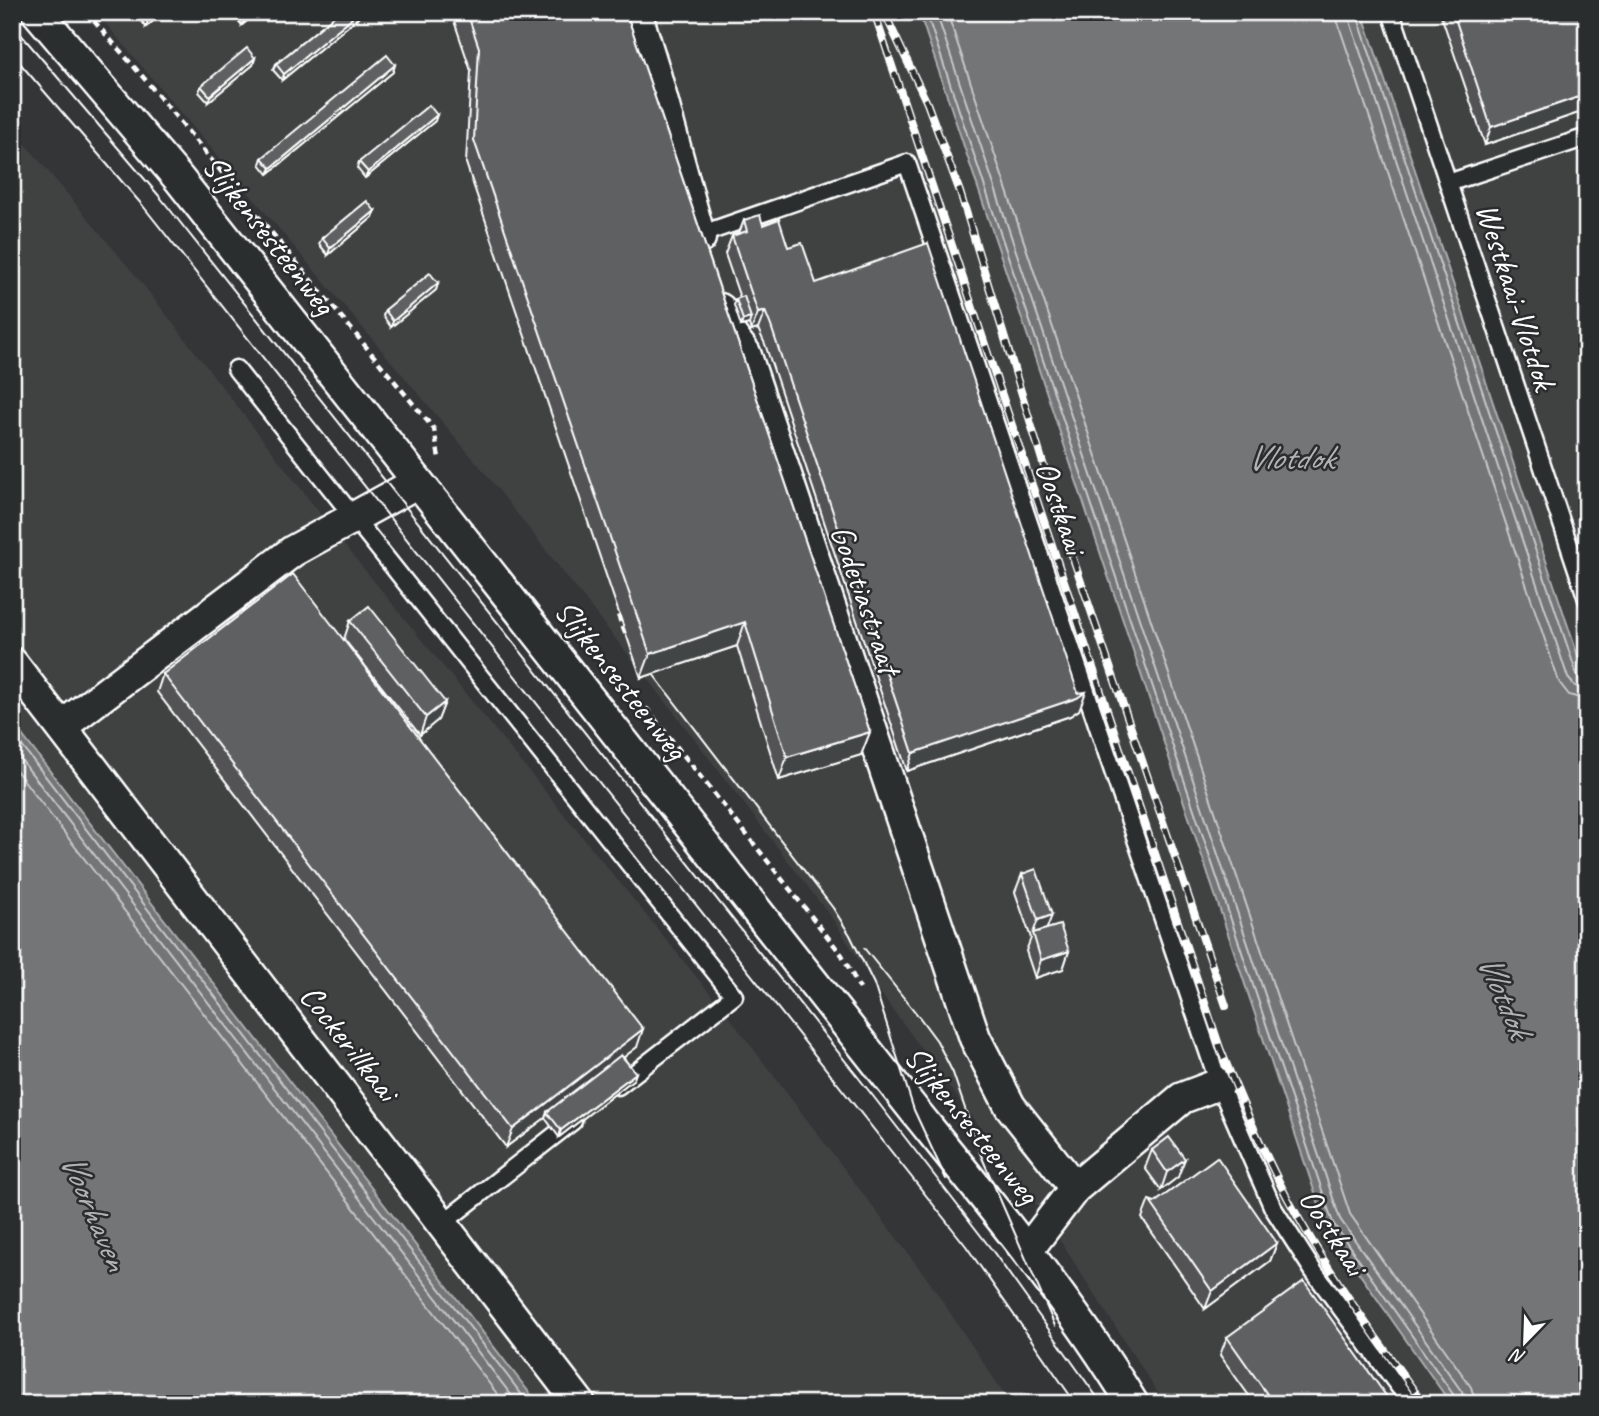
<svg xmlns="http://www.w3.org/2000/svg" width="1599" height="1416" font-family="Caveat,sans-serif">
	<style>
		.built { fill: #404243 }
		.water { fill: #737576; stroke: #abacad; stroke-width: 2 }
		.lines { fill: none; stroke-linecap: round; stroke-linejoin: round }
		.shore { stroke: #c7c8c8; stroke-width: 2 }
		.service-casing { stroke: #fff; stroke-width: 21 }
		.minor-casing { stroke: #fff; stroke-width: 35 }
		.path { stroke: #fff; stroke-width: 4.5; stroke-dasharray: 7 5; stroke-linecap: butt }
		.service { stroke: #2a2d2e; stroke-width: 16 }
		.minor { stroke: #2a2d2e; stroke-width: 30 }
		.tram { stroke: #fff; stroke-width: 2 }
		.rail-casing { stroke: #fff; stroke-width: 8 }
		.rail { stroke: #2a2d2e; stroke-width: 5; stroke-dasharray: 16; stroke-linecap: butt }
		.wall { fill: #525354; stroke: #fff; stroke-width: 2 }
		.shaded-wall { fill: #424445; stroke: #fff; stroke-width: 2 }
		.building { fill: #5f6162; stroke: #fff; stroke-width: 2 }
		.labels { text-anchor: middle; stroke-width: 5; stroke-linejoin: round; paint-order: stroke }
		.street-label { font-size: 33px; fill: #fff; stroke: #2a2d2e }
		.water-label { font-size: 35px; font-style: italic; fill: #b2b3b4; stroke: #2a2d2e }
	</style>
	<rect width="100%" height="100%" fill="#333536"/>
	<filter id="ink" filterUnits="userSpaceOnUse"><feTurbulence type="fractalNoise" baseFrequency=".0143" numOctaves="2"/><feDisplacementMap in="SourceGraphic" scale="14" xChannelSelector="R" yChannelSelector="G"/><feConvolveMatrix kernelMatrix="1 2 1 2 8 2 1 2 1" color-interpolation-filters="sRGB"/></filter>
	<g filter="url(#ink)">
		<!-- built -->
		<path class="built" d="M 96,12 L 919,12 L 1326,1226 L 1451,1404 L 1165,1404 L 1043,1214 L 874,984 L 834,921 L 646,676 L 641,678 L 637,666 L 482,469 Z
			M 1362,12 L 1587,12 L 1587,683 Z
			M 12,128 L 141,282 L 346,547 L 730,1018 L 929,1281 L 1011,1404 L 538,1404 L 12,722 Z"/>
		<!-- water -->
		<path class="water" d="M 919,12 L 1362,12 L 1587,683 L 1587,1404 L 1451,1404 L 1326,1226 Z
			M 12,722 L 538,1404 L 12,1404 Z"/>
		<g class="lines">
			<!-- shore -->
			<path class="shore" d="M 926,12 L 1333,1223 L 1455,1397 L 1456,1404
				M 936,12 L 1340,1219 L 1462,1392 L 1465,1404
				M 947,12 L 1350,1214 L 1471,1387 L 1476,1404
				M 1337,12 L 1338,23 L 1559,682 L 1569,695 L 1587,700
				M 1347,12 L 1568,678 L 1575,686 L 1587,689
				M 1356,12 L 1577,675 L 1581,680 L 1587,681
				M 12,733 L 529,1404
				M 12,748 L 518,1404
				M 12,765 L 505,1404"/>
			<!-- service casing -->
			<g class="service-casing">
				<path id="service" d="M 1391,12 L 1587,599
					M 1448,183 L 1587,137
					M 699,235 L 907,163 L 1219,1084 L 1273,1208 L 1314,1272 L 1412,1404
					M 236,369 L 734,996 L 618,1086
					M 443,1223 L 573,1121"/>
			</g>
			<!-- minor casing -->
			<g class="minor-casing">
				<path id="minor" d="M 37,12 L 179,179 L 914,1110 C 991,1205 1069,1299 1133,1404
					M 636,12 L 654,70 L 700,238
					M 720,309 L 729,332 L 745,353 L 975,1038 L 1010,1106 L 1075,1188
					M 12,663 L 580,1404
					M 61,727 L 293,551 L 418,482
					M 1027,1251 L 1075,1188 L 1182,1098 L 1219,1084"/>
			</g>
			<!-- path -->
			<path class="path" d="M 86,12 L 143,77 L 434,429 L 439,458
				M 625,633 L 618,615 L 625,613
				M 635,704 L 647,709 L 842,955 L 860,989"/>
			<!-- service -->
			<use href="#service" class="service"/>
			<!-- minor -->
			<use href="#minor" class="minor"/>
			<!-- tram -->
			<path class="tram" d="M 12,24 L 160,197 L 873,1096 L 992,1250 L 1102,1404
				M 12,54 L 143,206 L 966,1246 L 1076,1404
				M 653,674 L 833,908 L 850,935 L 874,984 L 914,1110 L 946,1179
				M 864,948 L 920,1018 L 937,1041 L 953,1073 L 980,1153 L 1055,1326"/>
			<!-- rail casing -->
			<g class="rail-casing">
				<path id="rail" d="M 874,12 L 1220,1048 C 1241,1100 1262,1150 1288,1199 C 1327,1271 1375,1337 1424,1404
					M 884,12 L 927,103 L 960,192 L 1065,535 L 1226,1006"/>
			</g>
			<!-- rail -->
			<use href="#rail" class="rail"/>
		</g>
		<!-- wall -->
		<path class="wall" d="M 139,12 L 164,12 L 146,27 L 138,16 Z
			M 235,12 L 258,12 L 242,25 L 234,16 Z
			M 339,12 L 365,12 L 282,80 L 273,70 L 276,64 Z
			M 451,12 L 626,12 L 870,732 L 861,755 L 779,780 L 737,646 L 641,678 L 466,163 L 471,71 Z
			M 1440,12 L 1577,12 L 1587,41 L 1587,110 L 1485,145 Z
			M 255,58 L 253,65 L 208,102 L 199,92 L 201,86 Z
			M 393,72 L 268,174 L 260,164 L 262,158 Z
			M 435,121 L 365,178 L 357,168 L 359,162 Z
			M 375,211 L 373,217 L 328,255 L 319,244 L 322,238 Z
			M 744,220 L 763,225 L 788,247 L 816,283 L 1079,710 L 1070,716 L 907,771 L 765,344 L 758,329 L 751,331 L 749,324 L 741,326 L 734,305 L 736,299 L 740,298 L 725,254 L 732,236 L 739,233 Z
			M 438,283 L 436,290 L 391,327 L 383,316 L 385,310 Z
			M 350,621 L 445,702 L 438,720 L 420,735 L 344,639 Z
			M 163,674 L 637,1047 L 624,1057 L 634,1079 L 559,1137 L 545,1118 L 506,1147 L 157,692 Z
			M 1022,874 L 1052,915 L 1046,929 L 1069,951 L 1063,969 L 1035,978 L 1026,951 L 1031,938 L 1015,892 Z
			M 1152,1150 L 1178,1177 L 1161,1190 L 1145,1168 Z
			M 1149,1200 L 1277,1243 L 1270,1261 L 1205,1309 L 1142,1218 Z
			M 1227,1337 L 1392,1404 L 1255,1404 L 1220,1355 Z"/>
		<!-- shaded-wall -->
		<path class="shaded-wall" d="M 159,12 L 164,12 L 146,27 L 148,21 Z
			M 253,12 L 258,12 L 242,25 L 244,19 Z
			M 359,12 L 365,12 L 282,80 L 284,74 Z
			M 255,58 L 253,65 L 208,102 L 210,96 Z
			M 395,65 L 393,72 L 268,174 L 271,168 Z
			M 1587,94 L 1587,110 L 1485,145 L 1491,127 Z
			M 437,115 L 435,121 L 365,178 L 368,172 Z
			M 375,211 L 373,217 L 328,255 L 330,248 Z
			M 438,283 L 436,290 L 391,327 L 393,321 Z
			M 765,311 L 758,329 L 751,331 L 758,313 Z
			M 751,318 L 749,324 L 741,326 L 743,320 Z
			M 745,622 L 737,646 L 641,678 L 650,654 Z
			M 1086,692 L 1079,710 L 1070,716 L 907,771 L 913,753 Z
			M 445,702 L 438,720 L 420,735 L 426,717 Z
			M 870,732 L 861,755 L 779,780 L 787,757 Z
			M 1052,915 L 1045,933 L 1033,933 L 1038,920 Z
			M 1069,951 L 1063,969 L 1035,978 L 1041,960 Z
			M 643,1029 L 637,1047 L 549,1115 L 547,1112 L 545,1118 L 506,1147 L 513,1129 Z
			M 636,1073 L 634,1079 L 559,1137 L 561,1130 Z
			M 1185,1159 L 1178,1177 L 1161,1190 L 1167,1172 Z
			M 1277,1243 L 1270,1261 L 1205,1309 L 1212,1291 Z"/>
		<!-- building -->
		<path class="building" d="M 142,12 L 159,12 L 148,21 Z
			M 238,12 L 253,12 L 244,19 Z
			M 339,12 L 359,12 L 284,74 L 276,64 Z
			M 467,12 L 626,12 L 870,732 L 787,757 L 745,622 L 650,654 L 474,140 L 479,48 Z
			M 1453,12 L 1577,12 L 1587,41 L 1587,94 L 1491,127 Z
			M 247,48 L 255,58 L 210,96 L 201,86 Z
			M 387,55 L 395,65 L 271,168 L 262,158 Z
			M 429,105 L 437,115 L 368,172 L 359,162 Z
			M 367,201 L 375,211 L 330,248 L 322,238 Z
			M 760,215 L 763,225 L 779,219 L 788,247 L 802,243 L 816,283 L 928,243 L 1078,693 L 1086,692 L 1077,698 L 913,753 L 771,326 L 765,311 L 758,313 L 732,236 L 747,231 L 744,220 Z
			M 430,273 L 438,283 L 393,321 L 385,310 Z
			M 744,296 L 751,318 L 743,320 L 736,299 Z
			M 293,574 L 643,1029 L 513,1129 L 163,674 Z
			M 369,606 L 445,702 L 426,717 L 350,621 Z
			M 1036,869 L 1052,915 L 1038,920 L 1022,874 Z
			M 1060,925 L 1069,951 L 1041,960 L 1033,933 Z
			M 621,1055 L 636,1073 L 561,1130 L 547,1112 Z
			M 1169,1137 L 1185,1159 L 1167,1172 L 1152,1150 Z
			M 1217,1157 L 1277,1243 L 1212,1291 L 1149,1200 L 1154,1203 Z
			M 1304,1281 L 1392,1404 L 1274,1404 L 1227,1337 Z"/>
	</g>
	<g class="labels">
		<!-- street labels -->
		<g class="street-label">
			<text transform="translate(270 234) rotate(52)" y="12">Slijkensesteenweg</text>
			<text transform="translate(1517 296) rotate(72)" y="12">Westkaai-Vlotdok</text>
			<text transform="translate(1062 507) rotate(71)" y="12">Oostkaai</text>
			<text transform="translate(867 599) rotate(71)" y="12">Godetiastraat</text>
			<text transform="translate(622 679) rotate(52)" y="12">Slijkensesteenweg</text>
			<text transform="translate(350 1042) rotate(52)" y="12">Cockerillkaai</text>
			<text transform="translate(973 1124) rotate(51)" y="12">Slijkensesteenweg</text>
			<text transform="translate(1334 1231) rotate(57)" y="12">Oostkaai</text>
		</g>
		<!-- water labels -->
		<g class="water-label">
			<text x="1290" y="469">Vlotdok</text>
			<text transform="translate(1505 995) rotate(67)" y="12">Vlotdok</text>
			<text transform="translate(95 1211) rotate(67)" y="12">Voorhaven</text>
		</g>
	</g>
	<!-- margin -->
	<rect width="1599" height="1416" fill="none" stroke="#2a2d2e" stroke-width="42"/>
	<rect x="21" y="21" width="1557" height="1374" fill="none" stroke="#fff" stroke-width="2.5" filter="url(#ink)"/>
	<!-- north arrow -->
	<g transform="translate(1525 1342) rotate(203)" stroke="#2a2d2e" stroke-width="5" paint-order="stroke">
	<path d="M0-5L12 26L0 18L-12 26Z" fill="#ffffff"/>
	<text y="-10" font-size="19" font-weight="bold" text-anchor="middle" fill="#ffffff">N</text>
	</g>
</svg>
